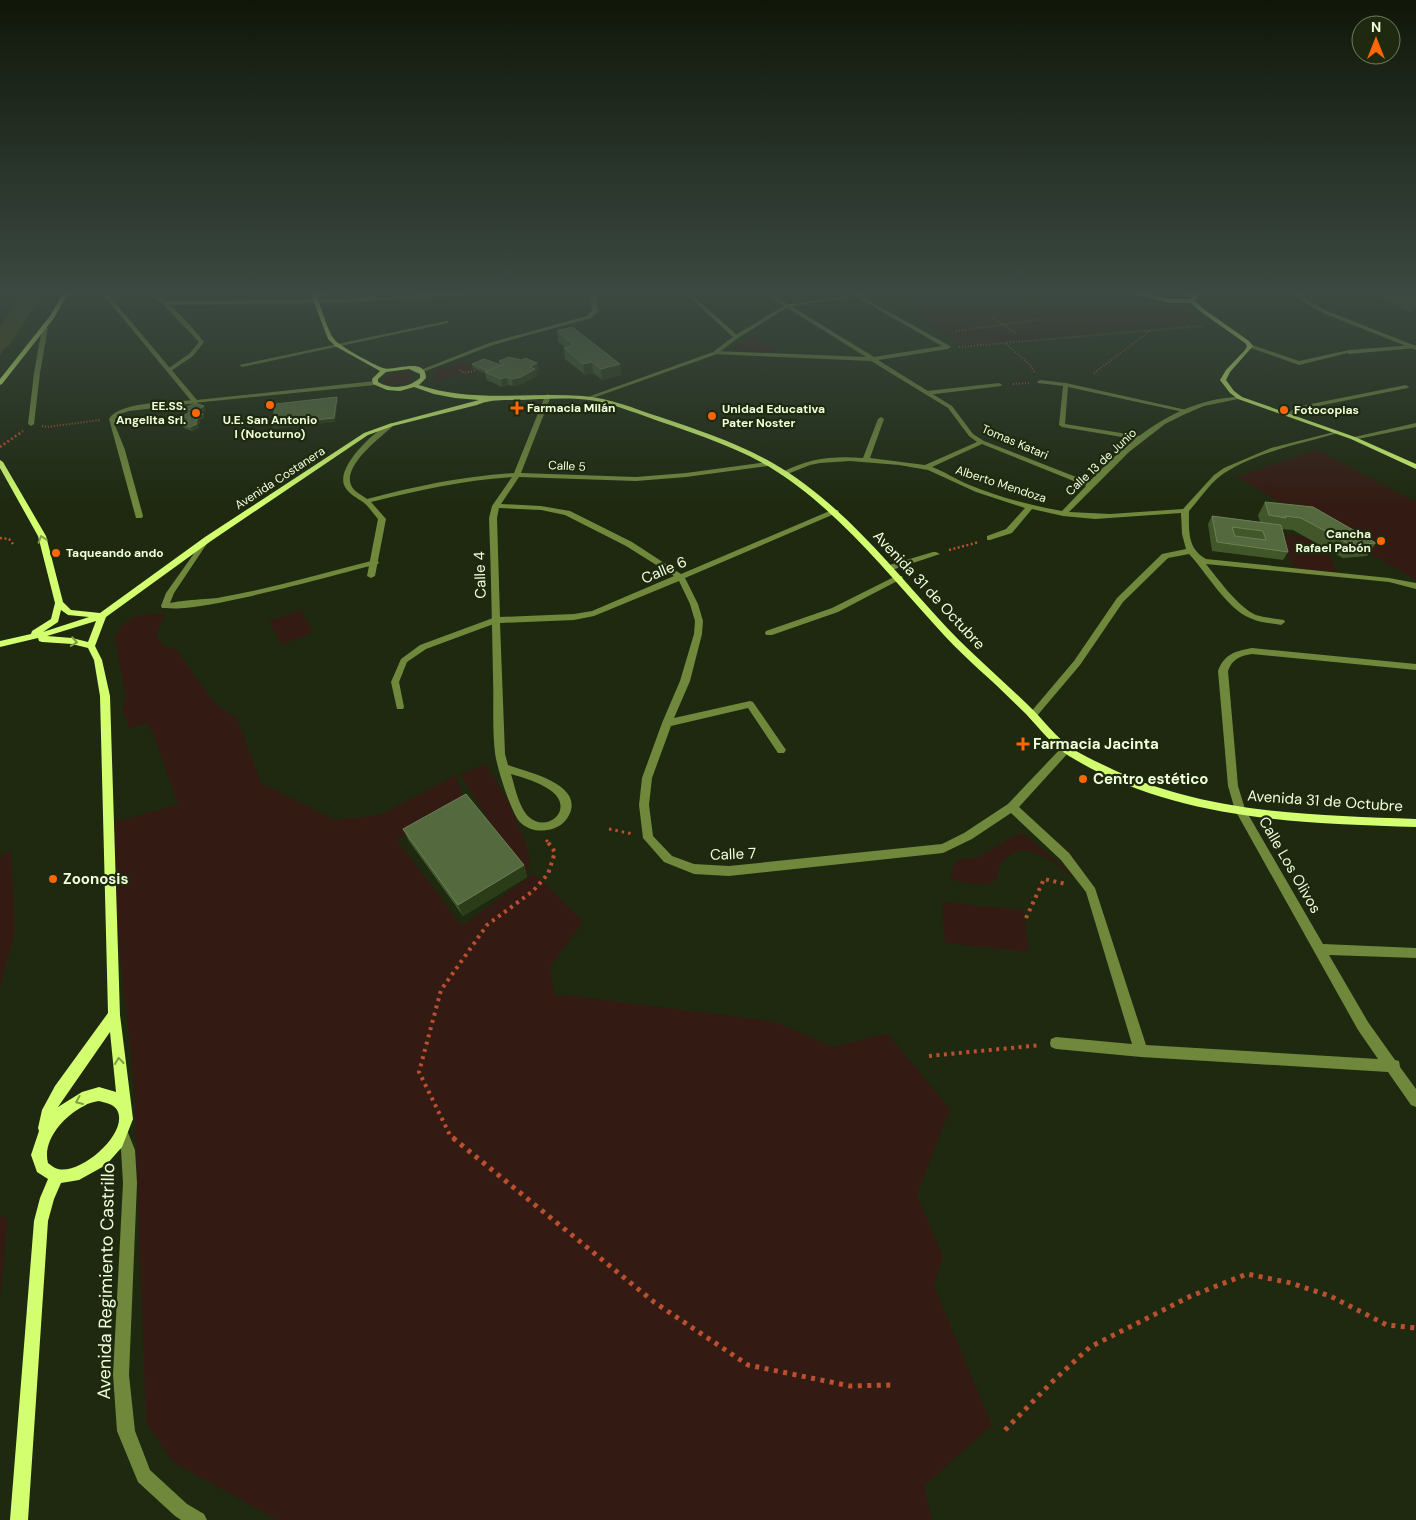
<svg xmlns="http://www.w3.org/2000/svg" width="1416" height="1520" font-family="'DM Sans',sans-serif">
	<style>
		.green { fill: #331b13 }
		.water { fill: #48430b }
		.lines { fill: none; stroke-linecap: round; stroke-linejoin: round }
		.river { fill: #48430b; fill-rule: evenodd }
		.path-far4 { stroke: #bb5031; stroke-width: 2; stroke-dasharray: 1 2; stroke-linecap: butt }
		.path-far3 { stroke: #bb5031; stroke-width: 2.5; stroke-dasharray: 2 2.5; stroke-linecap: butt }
		.path-far2 { stroke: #bb5031; stroke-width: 3; stroke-dasharray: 2.5 4; stroke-linecap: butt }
		.path-far1 { stroke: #bb5031; stroke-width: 4; stroke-dasharray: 3 4.5; stroke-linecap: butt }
		.path { stroke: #bb5031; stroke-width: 5; stroke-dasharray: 4 5.5; stroke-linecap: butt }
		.service { fill: #6f883c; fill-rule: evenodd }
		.pedestrian { fill: #6f883c; fill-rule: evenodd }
		.minor { fill: #6f883c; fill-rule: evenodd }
		.tertiary { fill: #6f883c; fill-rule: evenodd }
		.secondary { fill: #d2fe70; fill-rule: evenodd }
		.wall { fill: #41572a }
		.shaded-wall { fill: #2b3d18 }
		.building { fill: #54693d; stroke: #6c8055; fill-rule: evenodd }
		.oneway { stroke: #819e45 }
		.poi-dot { fill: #fe6606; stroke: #1e2910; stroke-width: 2 }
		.labels { text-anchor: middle; stroke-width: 4.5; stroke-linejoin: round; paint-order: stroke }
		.far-poi-label { font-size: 12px; font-weight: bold; fill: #f0ffd9; stroke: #1e2910; text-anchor: start }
		.far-street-label { font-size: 12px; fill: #f0ffd9; stroke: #1e2910 }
		.street-label { font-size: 15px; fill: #f0ffd9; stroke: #1e2910 }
		.poi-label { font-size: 15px; font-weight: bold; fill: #f0ffd9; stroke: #1e2910; text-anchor: start }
		.near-street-label { font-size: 18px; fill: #f0ffd9; stroke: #1e2910 }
	</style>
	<rect width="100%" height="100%" fill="#1e2910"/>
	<!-- green -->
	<path class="green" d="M 352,292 L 467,292 L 345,296 L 346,293 Z
		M 932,292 L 978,292 L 1029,307 L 1087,292 L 1107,292 L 1193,313 L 1197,323 L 965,345 L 920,322 L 926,296 Z
		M 753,334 L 779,353 L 737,351 L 732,347 Z
		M 464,362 L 477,373 L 462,374 L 434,383 L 435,371 Z
		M 401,372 L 411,373 L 414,378 C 406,386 394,387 384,382 C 385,374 395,373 401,372 Z
		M 1317,450 L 1416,502 L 1416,580 L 1236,477 Z
		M 1280,534 L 1322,539 L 1338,574 L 1294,569 Z
		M 301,610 L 313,633 L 281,644 L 269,621 Z
		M 165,614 L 156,635 L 164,647 L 175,648 L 216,705 L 237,718 L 261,783 L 335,820 L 380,815 L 456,775 L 466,804 L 397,840 L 462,926 L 534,873 L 583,922 L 550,967 L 554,994 L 773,1021 L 833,1047 L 887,1033 L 950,1109 L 917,1195 L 943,1257 L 934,1286 L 992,1425 L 924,1486 L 932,1520 L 277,1520 L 173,1462 L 146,1422 L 134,1085 L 115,906 L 109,824 L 178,804 L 153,733 L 146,723 L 130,729 L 122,710 L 126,698 L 115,638 L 121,626 L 135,616 Z
		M 486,764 L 508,801 L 518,825 L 529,852 L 529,871 L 523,874 L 460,774 Z
		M 1019,833 L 1027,836 L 1074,877 L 1070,876 C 1051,859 1021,835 1000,865 C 997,871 999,879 992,882 C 980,888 962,882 950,879 L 954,865 L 958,860 L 979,857 Z
		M 11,850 L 15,931 L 0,988 L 0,856 Z
		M 942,902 L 1023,910 L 1029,952 L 945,943 Z
		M 0,1216 L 8,1219 L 0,1298 Z"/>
	<!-- water -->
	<path class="water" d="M 34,292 L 43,292 L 0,355 L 0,342 Z"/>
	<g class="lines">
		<!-- river -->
		<path class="river" d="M 24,292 L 44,292 L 8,347 L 0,349 L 0,327 Z"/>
		<!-- path-far4 -->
		<path class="path-far4" d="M 992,317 L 1017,334
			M 956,331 L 1045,319
			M 1006,344 L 1029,364 L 1035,373
			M 959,347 L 1202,326
			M 460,370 L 464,373 L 475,371
			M 1094,373 L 1151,330
			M 1013,384 L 1029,383
			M 42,426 L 47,427 L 100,420"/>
		<!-- path-far3 -->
		<path class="path-far3" d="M 0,447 L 23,431
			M 0,538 L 9,539 L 14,545
			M 949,550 L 979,542"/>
		<!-- path-far2 -->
		<path class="path-far2" d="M 609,829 L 633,834
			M 546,840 L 548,842"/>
		<!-- path-far1 -->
		<path class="path-far1" d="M 1026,918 L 1044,879 L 1066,884
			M 929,1056 L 1041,1045
			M 455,1139 L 450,1135 L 419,1072 L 441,990 L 487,925 L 533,891 L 548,874 L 555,852 L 547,841"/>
		<!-- path -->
		<path class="path" d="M 453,1138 L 654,1302 L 748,1365 L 850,1386 L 892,1385
			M 1005,1430 L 1053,1381 L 1090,1347 L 1191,1296 L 1247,1274 L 1291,1283 L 1330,1296 L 1387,1325 L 1416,1328"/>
		<!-- service -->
		<path class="service" d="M 145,292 C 163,292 193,328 204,342 L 193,356 L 171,371 L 166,370 L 189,354 L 199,342 L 163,304 Z
			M 446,321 L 448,321 L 448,323 L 242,367 L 239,365 Z
			M 1040,380 L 1066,383 L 1191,411 L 1188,413 L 1068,387 L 1065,424 L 1140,436 L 1143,438 L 1140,440 L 1062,427 L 1059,425 L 1063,386 L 1038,383 L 1037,382 Z
			M 1406,385 L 1409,387 L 1408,388 L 1298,410 L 1289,417 L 1286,415 L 1296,407 Z
			M 207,537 L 210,539 L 174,593 L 168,608 L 162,608 L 161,606 L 166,593 L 205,538 Z
			M 493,618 L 496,618 L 500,620 L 499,622 L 426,649 L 407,662 L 399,682 L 404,707 L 403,709 L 397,709 L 391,682 L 401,659 L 420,645 Z"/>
		<!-- pedestrian -->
		<path class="pedestrian" d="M 1414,345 L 1416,346 L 1416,348 L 1349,354 L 1346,352 L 1349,350 Z
			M 999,383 L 1002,385 L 1001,386 L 927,395 L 924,393 L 927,391 Z
			M 375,560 L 379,562 L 378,564 C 348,571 178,620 161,606 C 167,601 206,599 217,598 C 271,589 323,573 375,560 Z"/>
		<!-- minor -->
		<path class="minor" d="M 331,292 L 342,292 L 315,298 L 312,296 Z
			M 465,292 L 490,292 L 487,294 L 342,303 L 165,305 L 162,303 L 165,301 L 342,299 Z
			M 553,292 L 577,292 L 574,294 L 556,294 Z
			M 590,292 L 596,292 L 598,311 L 591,318 L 493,345 L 423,372 L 418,371 L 489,343 L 587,316 L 592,311 Z
			M 684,292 L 689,292 L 738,336 L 738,338 L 734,338 Z
			M 762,292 L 768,292 L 874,357 L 942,346 L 848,292 L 853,292 L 950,346 L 951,347 L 948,349 L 878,360 L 952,406 L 973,434 L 984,441 L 1089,482 C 1121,449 1157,416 1202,403 C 1214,399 1227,398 1240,396 L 1243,398 L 1204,406 L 1185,414 L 1165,424 L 1129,452 L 1069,512 L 1110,514 L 1183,509 L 1214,475 L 1224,468 L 1271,448 L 1338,431 L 1338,433 C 1303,443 1248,454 1219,477 C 1208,486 1199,500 1189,511 C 1189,530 1187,549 1206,559 L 1389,578 L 1416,583 L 1416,589 L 1389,582 L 1206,564 C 1218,579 1238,607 1256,615 C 1265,618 1275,618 1284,620 L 1285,622 L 1281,625 C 1271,623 1260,623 1250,618 C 1227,609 1206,572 1189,554 L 1168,558 L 1123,602 L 1080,665 L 1036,717 L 1030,717 L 1028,715 L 1030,713 L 1074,661 L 1117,598 L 1162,554 L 1186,549 L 1182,534 L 1181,513 L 1095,519 L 1063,516 L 1032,509 L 1012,533 L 990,540 L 987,540 L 987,536 L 1006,529 L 1025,508 L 976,492 L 928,470 L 899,465 L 850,461 L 820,463 L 810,465 L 785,475 L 781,475 L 781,473 C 809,458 832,456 863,458 L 878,419 L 881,417 L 884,419 L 870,458 L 925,465 L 977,442 L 969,436 L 948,408 L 871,361 L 713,354 L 713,352 L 715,351 L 866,357 ZM 982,444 L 1086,486 L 1062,511 C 1029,505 998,497 967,484 C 955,479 944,471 932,467 Z
			M 1287,292 L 1296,293 L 1316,292 L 1313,295 L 1301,296 L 1327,311 L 1416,346 L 1416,350 L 1323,313 Z
			M 45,326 L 48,328 L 40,373 L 34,424 L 31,426 L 28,424 L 34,373 L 42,328 Z
			M 1250,344 L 1299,361 L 1349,350 L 1352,352 L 1299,365 L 1248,347 L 1248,345 Z
			M 548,394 L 551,396 L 521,473 L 636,477 L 686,473 L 768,462 L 771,464 L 768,466 L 686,477 L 636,481 L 519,477 L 501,504 L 541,506 L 570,511 L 632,542 L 681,574 L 832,510 L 838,510 L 839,512 L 685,578 L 698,604 L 703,621 L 702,634 L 690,681 L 674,718 L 750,701 L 753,702 L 786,750 L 784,753 L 778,753 L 748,708 L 671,726 L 652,778 L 649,805 L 653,836 L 672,856 L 694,864 L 729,866 L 942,844 L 964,833 L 1008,804 L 1063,746 L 1069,746 L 1071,749 L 1069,752 L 1019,807 L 1069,853 L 1095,888 L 1146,1045 L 1378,1059 L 1358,1030 L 1235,810 L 1228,786 L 1218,671 C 1224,654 1236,651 1252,648 L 1416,664 L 1416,670 L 1252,654 C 1240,656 1232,659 1228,671 L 1238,786 L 1245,809 L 1323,944 L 1416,948 L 1416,958 L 1329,955 L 1368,1022 L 1395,1060 L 1399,1061 L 1400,1067 L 1416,1089 L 1416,1107 L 1411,1105 L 1388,1072 L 1141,1057 L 1056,1049 L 1051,1047 L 1050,1043 L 1051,1039 L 1056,1037 L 1132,1044 L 1086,892 L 1061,860 L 1011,813 L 972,839 L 943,853 L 729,876 L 694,874 L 664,862 L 643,838 L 639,805 L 642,778 L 662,723 L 680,681 L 694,634 L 695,621 L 690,604 L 679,581 L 594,616 L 574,620 L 500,623 L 505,754 L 508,765 C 526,772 582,783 570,813 C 566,823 557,829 547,830 C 537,832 526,829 519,821 C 510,809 497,768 495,753 C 492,729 494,702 493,678 C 492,624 491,571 489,518 L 492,506 L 512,477 C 464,480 418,490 371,502 L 386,519 L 375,576 L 371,578 L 367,576 L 378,519 C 373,513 369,507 363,502 C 357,498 349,494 345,487 C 334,468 375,430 391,423 L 393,424 L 393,426 C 381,437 340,467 352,487 C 355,492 362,495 367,499 C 416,486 464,476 514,473 L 545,396 ZM 499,508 L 541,510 L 565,515 L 626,546 L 674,576 L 592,611 L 574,614 L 500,617 L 497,518 ZM 511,774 C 524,778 539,782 550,790 C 576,808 548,834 529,817 C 519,808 515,787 511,774 Z
			M 195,400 L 197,401 L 197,403 L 129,411 L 120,414 L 115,419 L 115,425 L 125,450 L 143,516 L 142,518 L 136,518 L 109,419 C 119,401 175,402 195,400 Z
			M 1416,423 L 1416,427 L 1353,440 L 1350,438 Z
			M 933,552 L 936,552 L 940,554 L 892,570 L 886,570 L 885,568 L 886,566 Z
			M 896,576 L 902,576 L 903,578 L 838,612 L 772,635 L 766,635 L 765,633 L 766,631 L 832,608 Z"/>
		<!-- tertiary -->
		<path class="tertiary" d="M 101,292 L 106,292 L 197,400 L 375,381 L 378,383 L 375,385 L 193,403 Z
			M 874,292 L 887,292 L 788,307 L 738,338 L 717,354 L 590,399 L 585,398 L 713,352 L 734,336 L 785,305 Z
			M 122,1128 L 127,1130 L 135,1150 L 137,1183 L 129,1375 L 135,1431 L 150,1470 L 187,1504 L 204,1514 L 207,1520 L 181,1520 L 175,1516 L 138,1482 L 117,1431 L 113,1375 L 123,1183 L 121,1150 L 115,1135 L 117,1130 Z"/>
		<!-- secondary -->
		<path class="secondary" d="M 64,292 L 69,292 L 54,318 L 2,384 L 0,385 L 0,379 L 50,316 Z
			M 310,292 L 316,292 C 320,304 327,330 334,339 C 339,346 374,365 383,368 C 393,372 426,356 426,378 L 419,385 C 472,403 527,392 583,396 C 610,398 635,409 660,417 C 698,430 735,442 771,462 C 838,500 887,562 938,618 C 966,649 998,676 1028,705 C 1043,719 1055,737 1073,749 C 1085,757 1100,763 1114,770 C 1208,814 1314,815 1416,819 L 1416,827 C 1297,823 1174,820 1069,756 C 1052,745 1040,729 1026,714 C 1016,704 1005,694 995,684 C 973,664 952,645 933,623 C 882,567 834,506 768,466 C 728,443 685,431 642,415 C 627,410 612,404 596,401 C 571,397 545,399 520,400 C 504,400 491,399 477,405 L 393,426 L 368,435 L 211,541 L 106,617 L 95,646 L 102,660 L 110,696 L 120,1015 L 133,1119 L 122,1147 L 106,1165 L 79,1180 L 61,1183 L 54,1199 L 48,1221 L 28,1520 L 10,1520 L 34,1221 L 40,1198 L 48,1179 L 37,1172 L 31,1155 L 39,1131 L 38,1128 L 42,1110 L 55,1086 L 108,1013 L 100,696 L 94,660 L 88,648 L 72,644 L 42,642 L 39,641 L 38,638 L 0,647 L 0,641 L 31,634 L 32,631 L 51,619 L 55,603 L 38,536 L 0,468 L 0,460 L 3,462 L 46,536 L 63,602 L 71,610 L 100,613 L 205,537 L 364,433 L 389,424 L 479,400 L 455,398 L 434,394 L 414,387 L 400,391 L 387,390 L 373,384 L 372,379 L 380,371 L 335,346 L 328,339 ZM 409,369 L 420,374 L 420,378 C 408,388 392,390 378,382 L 378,379 L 386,372 ZM 61,610 L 68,615 L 89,617 L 43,632 L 58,622 ZM 96,621 L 88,642 L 72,638 L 47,636 ZM 110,1032 L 116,1092 L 99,1087 L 82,1092 L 58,1107 ZM 99,1101 C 106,1103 115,1104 118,1112 C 127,1135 80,1175 58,1169 C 54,1168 51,1165 48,1163 C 42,1140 64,1116 84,1106 C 88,1103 94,1102 99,1101 Z
			M 1125,292 L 1135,292 L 1171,299 L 1191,299 L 1192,298 L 1186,292 L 1192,292 L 1198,298 L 1195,301 L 1205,310 L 1249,341 L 1253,346 L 1230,372 L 1226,380 L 1234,391 L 1242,397 L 1355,437 L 1416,464 L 1416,469 L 1351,439 L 1238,399 L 1230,393 L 1220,380 L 1226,370 L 1245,350 L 1247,346 L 1245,343 L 1201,312 L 1191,303 L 1171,303 Z"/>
	</g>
	<!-- wall -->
	<path class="wall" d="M 1384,292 L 1401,292 L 1403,293 L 1416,292 L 1416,311 L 1410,312 L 1381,298 Z
		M 557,331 L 620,364 L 621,375 L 602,380 L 593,373 L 585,375 L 565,359 L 564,348 L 565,347 L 558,342 Z
		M 521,360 L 537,363 L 539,370 L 536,372 L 537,376 L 522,384 L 513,386 L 508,385 L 502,387 L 487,380 L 485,373 L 473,368 L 472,364 L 500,365 L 499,361 Z
		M 185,408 L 206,410 L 200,413 L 203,414 L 204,418 L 199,420 L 200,423 L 198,425 L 199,428 L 192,431 L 184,428 L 182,424 L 187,421 L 185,420 L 183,416 L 189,413 L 187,412 Z
		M 1265,502 L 1376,543 L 1367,556 L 1343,558 L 1293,530 L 1282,529 L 1288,552 L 1283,560 L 1212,551 L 1208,524 L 1212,516 L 1260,522 L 1258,515 Z
		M 403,829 L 524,865 L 527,877 L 463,916 L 409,841 Z"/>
	<!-- shaded-wall -->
	<path class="shaded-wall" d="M 1414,305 L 1416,305 L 1416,311 L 1410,312 Z
		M 592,362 L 593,373 L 585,375 L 583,364 Z
		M 537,363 L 539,370 L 536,372 L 537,376 L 522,384 L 513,386 L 512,379 L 530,367 Z
		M 620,364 L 621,375 L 602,380 L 601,369 Z
		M 506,377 L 508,385 L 502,387 L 501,379 Z
		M 337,397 L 338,401 L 335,422 L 273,429 L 271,425 Z
		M 204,406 L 206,410 L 197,414 L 196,411 Z
		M 203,414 L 204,418 L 199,420 L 200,423 L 198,425 L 199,428 L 192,431 L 190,427 L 194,418 Z
		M 524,865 L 527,877 L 463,916 L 458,905 Z"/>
	<!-- building -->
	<path class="building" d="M 1387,292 L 1401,292 L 1403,293 L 1416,292 L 1416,305 L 1414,305 Z
		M 572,327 L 620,364 L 601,369 L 592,362 L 583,364 L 564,348 L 574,345 L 557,331 Z
		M 509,357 L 521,360 L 525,358 L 537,363 L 530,367 L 535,369 L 521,377 L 512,379 L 506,377 L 501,379 L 485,372 L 505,364 L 499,361 Z
		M 484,359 L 501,365 L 489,371 L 472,364 Z
		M 337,397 L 334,418 L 271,425 L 276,404 Z
		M 195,403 L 204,406 L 196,411 L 203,414 L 194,418 L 198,419 L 196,422 L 197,424 L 190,427 L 182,424 L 190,419 L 183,416 L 192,411 L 185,408 Z
		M 1265,502 L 1313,507 L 1376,543 L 1351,545 L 1301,518 L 1285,516 L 1286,518 L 1269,515 Z
		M 1212,516 L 1281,525 L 1288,552 L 1217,542 ZM 1232,527 L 1263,531 L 1266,540 L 1235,536 Z
		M 466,794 L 524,865 L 458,905 L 403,829 Z"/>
	<!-- one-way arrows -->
	<defs><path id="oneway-chevron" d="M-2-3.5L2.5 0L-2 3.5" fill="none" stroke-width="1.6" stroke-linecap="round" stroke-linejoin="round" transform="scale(1.25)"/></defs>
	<g class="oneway">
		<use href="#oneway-chevron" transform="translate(42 539) rotate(-108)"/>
		<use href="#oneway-chevron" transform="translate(74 642) rotate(9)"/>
		<use href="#oneway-chevron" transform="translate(119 1061) rotate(-96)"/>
		<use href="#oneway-chevron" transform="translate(79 1101) rotate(156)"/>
	</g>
	<!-- sky -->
	<linearGradient id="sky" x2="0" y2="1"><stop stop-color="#101709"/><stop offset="0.58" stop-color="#3b4942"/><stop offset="1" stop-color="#3b4942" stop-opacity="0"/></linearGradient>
	<rect width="1416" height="505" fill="url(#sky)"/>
	<!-- markers -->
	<g class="poi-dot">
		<circle cx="270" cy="405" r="5"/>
		<path d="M514.5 400.5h5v5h5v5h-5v5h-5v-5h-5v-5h5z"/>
		<circle cx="1284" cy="410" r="5"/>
		<circle cx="196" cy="413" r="5"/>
		<circle cx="712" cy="416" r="5"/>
		<circle cx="1381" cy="541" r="5"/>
		<circle cx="56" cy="553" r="5"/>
		<path d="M1020.5 736.5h5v5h5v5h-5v5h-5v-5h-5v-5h5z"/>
		<circle cx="1083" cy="779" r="5"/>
		<circle cx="53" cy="879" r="5"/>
	</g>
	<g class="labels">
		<!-- far-poi labels -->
		<g class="far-poi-label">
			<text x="186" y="410" text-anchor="end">EE.SS.<tspan x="186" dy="14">Angelita Srl.</tspan></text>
			<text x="527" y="412">Farmacia Milán</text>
			<text x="722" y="413">Unidad Educativa<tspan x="722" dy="14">Pater Noster</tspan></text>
			<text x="1294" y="414">Fotocopias</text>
			<text x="270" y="424" text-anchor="middle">U.E. San Antonio<tspan x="270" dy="14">I (Nocturno)</tspan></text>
			<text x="1371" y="538" text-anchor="end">Cancha<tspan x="1371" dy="14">Rafael Pabón</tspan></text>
			<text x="66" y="557">Taqueando ando</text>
		</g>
		<!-- far-street labels -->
		<g class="far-street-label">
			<text transform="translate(1015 442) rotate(23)" y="4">Tomas Katari</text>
			<text transform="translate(1101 462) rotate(-43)" y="4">Calle 13 de Junio</text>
			<text transform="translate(567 466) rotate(3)" y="4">Calle 5</text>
			<text transform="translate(280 478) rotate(-33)" y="4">Avenida Costanera</text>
			<text transform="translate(1001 484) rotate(18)" y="4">Alberto Mendoza</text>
		</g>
		<!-- street labels -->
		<g class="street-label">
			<text transform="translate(664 570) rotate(-23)" y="5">Calle 6</text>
			<text transform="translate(480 575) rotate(-92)" y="5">Calle 4</text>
			<text transform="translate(929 590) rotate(47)" y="5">Avenida 31 de Octubre</text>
			<text transform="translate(1325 801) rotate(4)" y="5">Avenida 31 de Octubre</text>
			<text transform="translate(733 854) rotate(-2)" y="5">Calle 7</text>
			<text transform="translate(1290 865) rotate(60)" y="5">Calle Los Olivos</text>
		</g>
		<!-- poi labels -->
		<g class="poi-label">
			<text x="1033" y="749">Farmacia Jacinta</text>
			<text x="1093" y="784">Centro estético</text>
			<text x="63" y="884">Zoonosis</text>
		</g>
		<!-- near-street labels -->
		<g class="near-street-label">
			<text transform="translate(106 1281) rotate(-89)" y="6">Avenida Regimiento Castrillo</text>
		</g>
	</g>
	<!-- north arrow -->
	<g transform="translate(1376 40)"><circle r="24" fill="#1e2910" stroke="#727f60"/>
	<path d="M0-4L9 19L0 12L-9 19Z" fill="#fe6606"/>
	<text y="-8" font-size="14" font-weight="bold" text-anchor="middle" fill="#f0ffd9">N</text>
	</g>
</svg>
